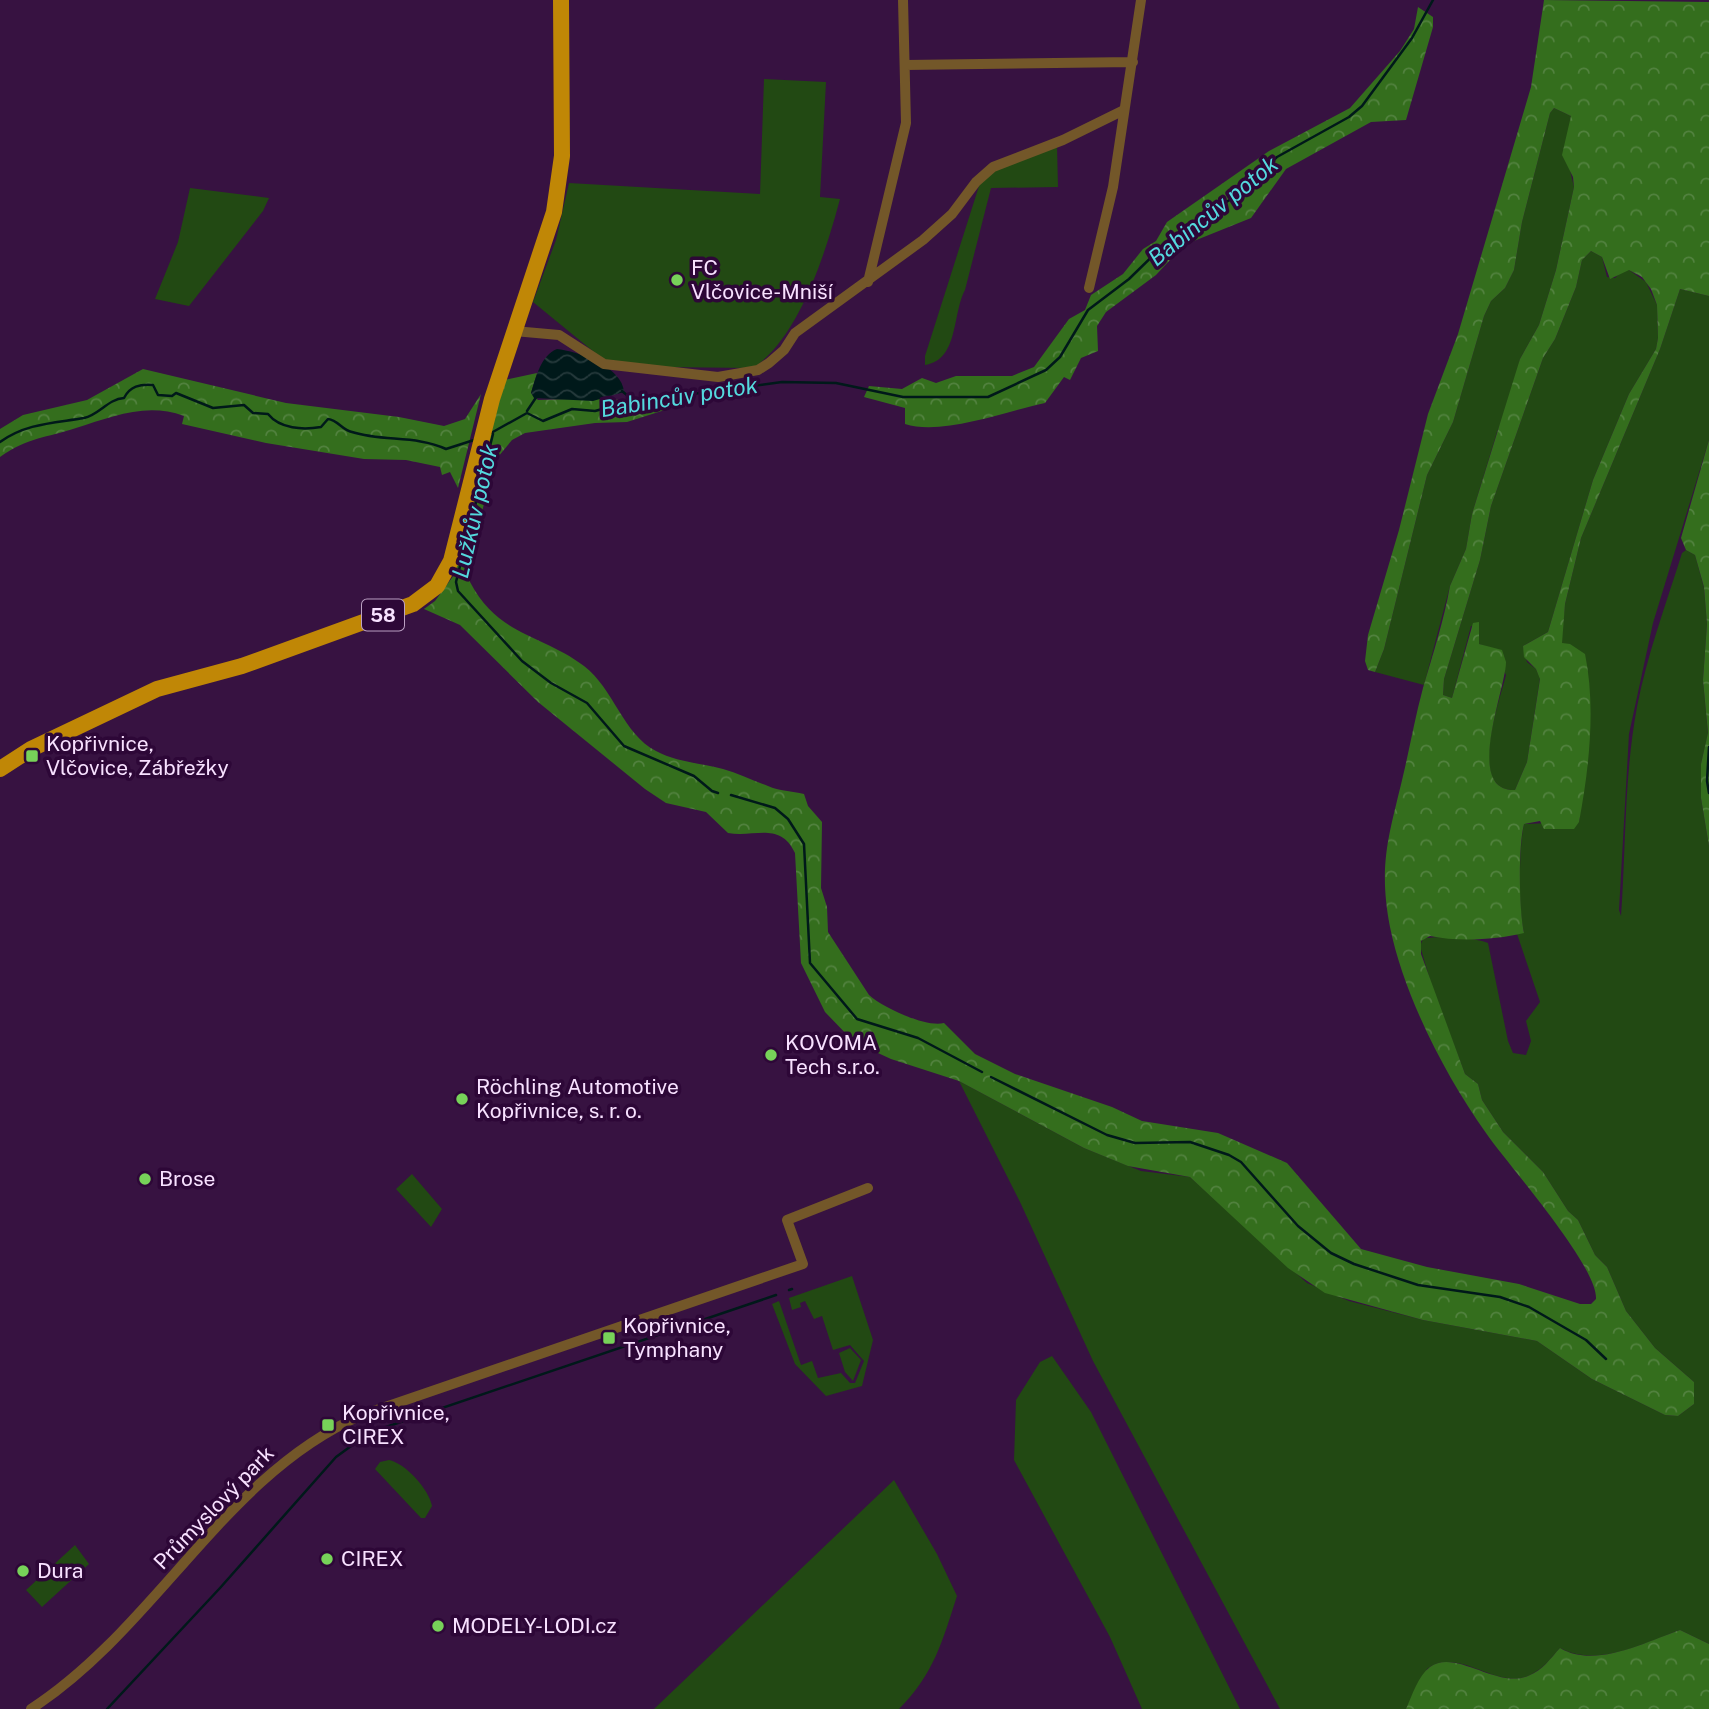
<svg xmlns="http://www.w3.org/2000/svg" width="1709" height="1709" font-family="'Public Sans',sans-serif">
	<style>
		.green { fill: #224913 }
		.forest { fill: url(#forest-crowns); fill-rule: evenodd }
		.water { fill: url(#water-waves) }
		.lines { fill: none; stroke-linecap: round; stroke-linejoin: round }
		.stream { stroke: #00191a; stroke-width: 2.5 }
		.street { stroke: #735729; stroke-width: 10 }
		.primary { stroke: #c08706; stroke-width: 16 }
		.poi-dot { fill: #77d259; stroke: #2d0737; stroke-width: 2.5 }
		.labels { text-anchor: middle; stroke-width: 7; stroke-linejoin: round; paint-order: stroke }
		.shield { fill: #2d0737; stroke: #bba0c3; stroke-width: 2 }
		.shield-label { font-size: 19px; font-weight: bold; fill: #f8e1ff }
		.poi-label { font-size: 21px; fill: #f8e1ff; stroke: #2d0737; text-anchor: start }
		.street-label { font-size: 21px; fill: #f8e1ff; stroke: #2d0737 }
		.water-label { font-size: 23px; font-style: italic; fill: #54d9de; stroke: #2d0737 }
	</style>
	<defs>
		<pattern id="forest-crowns" width="20" height="18" patternUnits="userSpaceOnUse" patternTransform="scale(1.75)"><rect width="20" height="18" fill="#346e1d"/><path d="M2 6a3 3 0 1 1 6 0M12 15a3 3 0 1 1 6 0" fill="none" stroke="#52823f"/></pattern>
		<pattern id="water-waves" width="16" height="10" patternUnits="userSpaceOnUse" patternTransform="scale(1.75)"><rect width="16" height="10" fill="#00191a"/><path d="M0 5q4-4 8 0t8 0" fill="none" stroke="#263a3c"/></pattern>
	</defs>
	<rect width="100%" height="100%" fill="#371241"/>
	<!-- green -->
	<path class="green" d="M 764,79 L 826,82 L 820,197 L 840,199 C 826,251 800,337 753,368 L 661,367 L 605,361 L 533,302 L 556,240 L 569,183 L 760,194 Z
		M 1554,108 L 1571,116 L 1568,162 L 1574,187 L 1556,270 L 1539,325 L 1520,359 L 1512,395 L 1497,432 L 1472,514 L 1466,549 L 1450,586 L 1424,685 L 1375,672 L 1384,649 L 1427,475 L 1453,422 L 1484,316 L 1491,301 L 1505,288 L 1514,270 L 1522,222 L 1550,113 Z
		M 1057,145 L 1058,187 L 991,188 L 965,290 C 952,314 959,360 925,365 L 925,356 L 979,186 C 993,163 1032,155 1057,145 Z
		M 190,188 L 269,198 L 263,211 L 189,306 L 155,299 L 178,242 Z
		M 1591,251 L 1602,257 L 1607,277 L 1615,278 L 1623,270 L 1629,270 L 1646,282 L 1657,305 L 1658,338 L 1656,349 L 1629,394 L 1593,480 L 1548,632 L 1523,646 L 1527,662 L 1536,669 L 1540,678 L 1527,762 L 1515,790 C 1466,792 1500,700 1506,675 L 1493,649 L 1479,644 L 1478,630 L 1471,626 L 1452,698 L 1443,695 L 1444,679 L 1480,560 L 1491,506 L 1543,358 L 1555,339 L 1576,287 L 1582,260 Z
		M 1680,289 L 1709,296 L 1709,440 L 1653,623 L 1629,734 L 1619,910 L 1621,916 C 1626,847 1624,776 1637,707 C 1647,655 1666,604 1682,553 L 1686,550 L 1695,555 L 1704,588 L 1707,624 L 1703,680 L 1708,734 L 1701,764 L 1701,798 L 1709,846 L 1709,1644 L 1680,1630 C 1644,1643 1597,1668 1560,1648 C 1551,1658 1545,1667 1532,1674 C 1498,1693 1459,1645 1427,1669 L 1406,1709 L 1280,1709 L 1093,1361 L 1020,1202 L 959,1081 L 1084,1148 L 1141,1171 L 1190,1177 L 1307,1283 L 1349,1301 L 1423,1320 L 1537,1341 L 1592,1379 L 1665,1415 L 1678,1416 L 1694,1404 L 1694,1382 L 1655,1348 L 1626,1311 L 1607,1267 L 1595,1255 L 1578,1220 L 1568,1211 L 1543,1172 L 1503,1132 L 1482,1100 L 1478,1084 L 1465,1074 L 1433,990 L 1420,946 L 1423,939 C 1431,935 1480,938 1488,943 L 1508,1041 L 1513,1053 L 1526,1055 L 1531,1041 L 1526,1021 L 1540,1002 L 1517,934 L 1524,932 C 1518,910 1519,846 1524,824 L 1579,822 L 1590,724 L 1570,644 L 1561,644 L 1565,604 L 1581,538 L 1660,349 Z
		M 412,1174 L 442,1209 L 431,1227 L 396,1189 Z
		M 852,1276 L 873,1340 L 862,1386 L 826,1396 L 795,1364 L 772,1304 L 779,1301 L 801,1365 L 812,1361 L 818,1378 L 841,1373 L 850,1383 L 855,1383 L 864,1361 L 850,1345 L 833,1350 L 822,1316 L 814,1319 L 805,1301 L 800,1303 L 801,1307 L 792,1310 L 789,1298 Z
		M 850,1348 L 861,1360 L 853,1381 L 845,1372 L 839,1353 Z
		M 1052,1356 L 1091,1412 L 1240,1709 L 1142,1709 L 1110,1637 L 1014,1460 L 1016,1400 L 1040,1362 Z
		M 389,1460 C 405,1463 429,1489 432,1506 L 425,1518 L 421,1518 L 375,1469 L 380,1462 Z
		M 894,1480 L 937,1554 L 957,1596 C 942,1642 934,1674 899,1709 L 654,1709 Z
		M 75,1545 L 89,1564 L 42,1607 L 26,1590 Z"/>
	<!-- forest -->
	<path class="forest" d="M 1544,0 L 1709,2 L 1709,296 L 1680,289 L 1660,349 L 1581,538 L 1565,604 L 1562,643 L 1570,644 L 1585,654 C 1596,707 1589,769 1579,822 L 1574,829 L 1544,829 L 1540,821 L 1524,824 C 1518,847 1519,910 1524,933 C 1494,940 1459,942 1430,936 L 1421,941 L 1421,954 L 1465,1074 L 1478,1084 L 1482,1100 L 1503,1132 L 1543,1172 L 1568,1211 L 1578,1220 L 1595,1255 L 1607,1267 L 1626,1311 L 1655,1348 L 1694,1382 L 1694,1404 L 1678,1416 L 1665,1415 L 1592,1379 L 1537,1341 L 1423,1320 L 1325,1293 L 1288,1268 L 1190,1177 L 1128,1166 L 1084,1148 L 959,1081 L 891,1059 L 854,1042 L 825,1012 L 801,963 L 795,853 C 780,821 754,838 728,833 L 706,812 L 666,803 L 645,789 L 538,702 L 460,625 L 424,609 L 435,601 L 454,575 L 504,380 L 537,373 L 531,393 L 538,400 L 608,398 L 668,409 L 627,422 L 595,423 L 525,433 L 512,440 L 493,463 L 471,562 L 470,582 C 499,637 542,634 584,666 C 614,689 623,734 656,751 C 676,762 701,763 723,769 C 738,773 753,781 768,786 C 779,791 792,791 804,794 L 808,806 L 822,822 L 821,888 L 827,907 L 828,932 L 869,995 C 882,1007 926,1028 944,1023 L 975,1054 L 1015,1074 L 1112,1107 L 1142,1121 L 1218,1133 L 1287,1163 L 1361,1249 L 1427,1267 L 1519,1284 L 1580,1304 L 1591,1304 L 1596,1299 C 1598,1266 1508,1165 1486,1133 C 1446,1077 1404,996 1390,927 C 1378,864 1389,836 1403,776 C 1410,747 1415,717 1423,688 C 1433,654 1444,620 1450,586 L 1466,549 L 1472,514 L 1520,359 L 1539,325 L 1556,270 L 1574,187 L 1573,177 L 1562,155 L 1571,116 L 1554,108 L 1550,113 L 1522,222 L 1514,270 L 1505,288 L 1491,301 L 1484,316 L 1453,422 L 1427,475 L 1384,649 L 1375,672 L 1368,670 L 1365,661 L 1368,635 L 1399,530 L 1428,414 L 1458,334 L 1531,87 ZM 1591,251 L 1602,257 L 1610,279 L 1629,270 L 1642,277 L 1651,289 L 1657,305 L 1658,338 L 1656,349 L 1629,394 L 1593,480 L 1548,632 L 1523,646 L 1524,657 L 1536,669 L 1540,679 L 1527,762 L 1515,790 C 1463,792 1506,688 1506,662 L 1502,650 L 1479,644 L 1479,622 L 1473,623 L 1452,698 L 1443,695 L 1444,679 L 1480,560 L 1491,506 L 1543,358 L 1555,339 L 1576,287 L 1582,260 Z
		M 1418,7 L 1433,17 L 1433,27 L 1406,120 L 1371,122 L 1286,169 L 1251,218 L 1184,245 L 1156,275 L 1106,312 L 1097,326 L 1098,351 L 1081,358 L 1070,380 L 1064,377 L 1045,403 C 1007,411 942,436 905,424 L 905,408 L 864,397 L 869,386 L 902,389 L 922,378 L 936,383 L 956,376 L 1012,376 L 1034,367 L 1069,319 L 1085,310 L 1091,295 L 1123,274 L 1143,249 L 1156,241 L 1167,222 L 1269,151 L 1350,108 L 1400,51 L 1414,29 Z
		M 143,369 L 286,403 L 399,417 L 444,426 L 465,419 L 481,394 L 458,488 L 450,472 L 442,475 L 440,467 L 406,460 L 364,459 L 266,443 L 182,424 L 184,416 C 146,402 112,417 76,428 C 46,438 28,437 0,457 L 0,429 L 23,415 L 87,400 Z
		M 1709,440 L 1709,846 L 1701,798 L 1701,764 L 1708,733 L 1703,680 L 1707,624 L 1704,587 L 1695,555 L 1686,550 L 1681,538 Z
		M 1680,1630 L 1709,1644 L 1709,1709 L 1406,1709 C 1412,1696 1418,1676 1430,1667 C 1455,1648 1497,1689 1528,1676 C 1543,1670 1550,1659 1560,1648 C 1595,1669 1645,1642 1680,1630 Z"/>
	<!-- water -->
	<path class="water" d="M 557,349 C 577,351 623,367 624,392 L 593,401 L 534,398 L 531,393 C 536,377 541,355 557,349 Z"/>
	<g class="lines">
		<!-- stream -->
		<path class="stream" d="M 622,391 L 635,402
			M 527,411 L 537,396
			M 491,433 L 527,413 L 543,421 L 572,409 L 595,411 L 624,403 L 782,382 L 836,383 L 903,397 L 988,397 L 1046,370 L 1060,357 L 1088,310 L 1129,279 L 1172,237 L 1231,199 L 1277,157 L 1349,117 L 1362,106 L 1412,38 L 1433,0
			M 493,434 L 456,582 L 458,591 L 522,661 L 551,683 L 587,703 L 624,746 L 694,776 L 712,791 L 718,793
			M 0,442 C 26,423 55,423 84,418 C 99,415 108,399 124,398 C 130,386 140,384 153,385 L 158,395 L 172,396 L 176,393 L 213,408 L 244,405 L 253,413 L 268,414 C 280,429 303,430 321,427 L 328,419 C 338,420 342,430 352,432 C 383,442 416,435 446,449 L 474,440
			M 1709,747 L 1707,781 L 1709,793
			M 731,795 L 775,808 L 788,819 L 804,844 L 810,963 L 857,1019 L 918,1038 L 982,1072
			M 991,1077 L 1107,1135 L 1135,1143 L 1190,1142 L 1229,1155 L 1241,1162 L 1298,1226 L 1331,1253 L 1354,1264 L 1418,1285 L 1500,1297 L 1529,1307 L 1586,1340 L 1606,1359
			M 789,1290 L 792,1289
			M 383,1428 L 776,1295
			M 107,1709 L 220,1588 L 336,1457 L 369,1433"/>
		<!-- street -->
		<path class="street" d="M 905,65 L 1133,62
			M 868,282 L 906,123 L 903,0
			M 1089,288 L 1113,187 L 1141,0
			M 514,331 L 559,335 L 604,364 L 718,377 L 758,370 L 769,363 L 784,350 L 795,333 L 923,240 L 952,214 L 976,182 L 993,167 L 1063,140 L 1124,110
			M 31,1709 C 157,1627 225,1474 362,1415 L 803,1264 L 787,1220 L 868,1188"/>
		<!-- primary -->
		<path class="primary" d="M 0,769 L 31,749 L 157,689 L 242,666 L 413,604 L 437,586 L 451,561 L 492,399 L 554,212 L 562,156 L 561,0"/>
	</g>
	<!-- markers -->
	<g class="poi-dot">
		<circle cx="677" cy="280" r="7"/>
		<rect x="25" y="749" width="14" height="14" rx="3.5"/>
		<circle cx="771" cy="1055" r="7"/>
		<circle cx="462" cy="1099" r="7"/>
		<circle cx="145" cy="1179" r="7"/>
		<rect x="602" y="1331" width="14" height="14" rx="3.5"/>
		<rect x="321" y="1418" width="14" height="14" rx="3.5"/>
		<circle cx="327" cy="1559" r="7"/>
		<circle cx="23" cy="1571" r="7"/>
		<circle cx="438" cy="1626" r="7"/>
	</g>
	<g class="labels">
		<!-- shield labels -->
		<rect class="shield" x="362" y="599.5" width="42" height="31" rx="5"/>
		<g class="shield-label">
			<text x="383" y="622">58</text>
		</g>
		<!-- poi labels -->
		<g class="poi-label">
			<text x="691" y="275">FC<tspan x="691" dy="24">Vlčovice-Mniší</tspan></text>
			<text x="46" y="751">Kopřivnice,<tspan x="46" dy="24">Vlčovice, Zábřežky</tspan></text>
			<text x="785" y="1050">KOVOMA<tspan x="785" dy="24">Tech s.r.o.</tspan></text>
			<text x="476" y="1094">Röchling Automotive<tspan x="476" dy="24">Kopřivnice, s. r. o.</tspan></text>
			<text x="159" y="1186">Brose</text>
			<text x="623" y="1333">Kopřivnice,<tspan x="623" dy="24">Tymphany</tspan></text>
			<text x="342" y="1420">Kopřivnice,<tspan x="342" dy="24">CIREX</tspan></text>
			<text x="341" y="1566">CIREX</text>
			<text x="37" y="1578">Dura</text>
			<text x="452" y="1633">MODELY-LODI.cz</text>
		</g>
		<!-- street labels -->
		<g class="street-label">
			<text transform="translate(214 1508) rotate(-46)" y="7">Průmyslový park</text>
		</g>
		<!-- water labels -->
		<g class="water-label">
			<text transform="translate(1213 211) rotate(-39)" y="8">Babincův potok</text>
			<text transform="translate(679 397) rotate(-9)" y="8">Babincův potok</text>
			<text transform="translate(475 511) rotate(-77)" y="8">Lužkův potok</text>
		</g>
	</g>
</svg>
